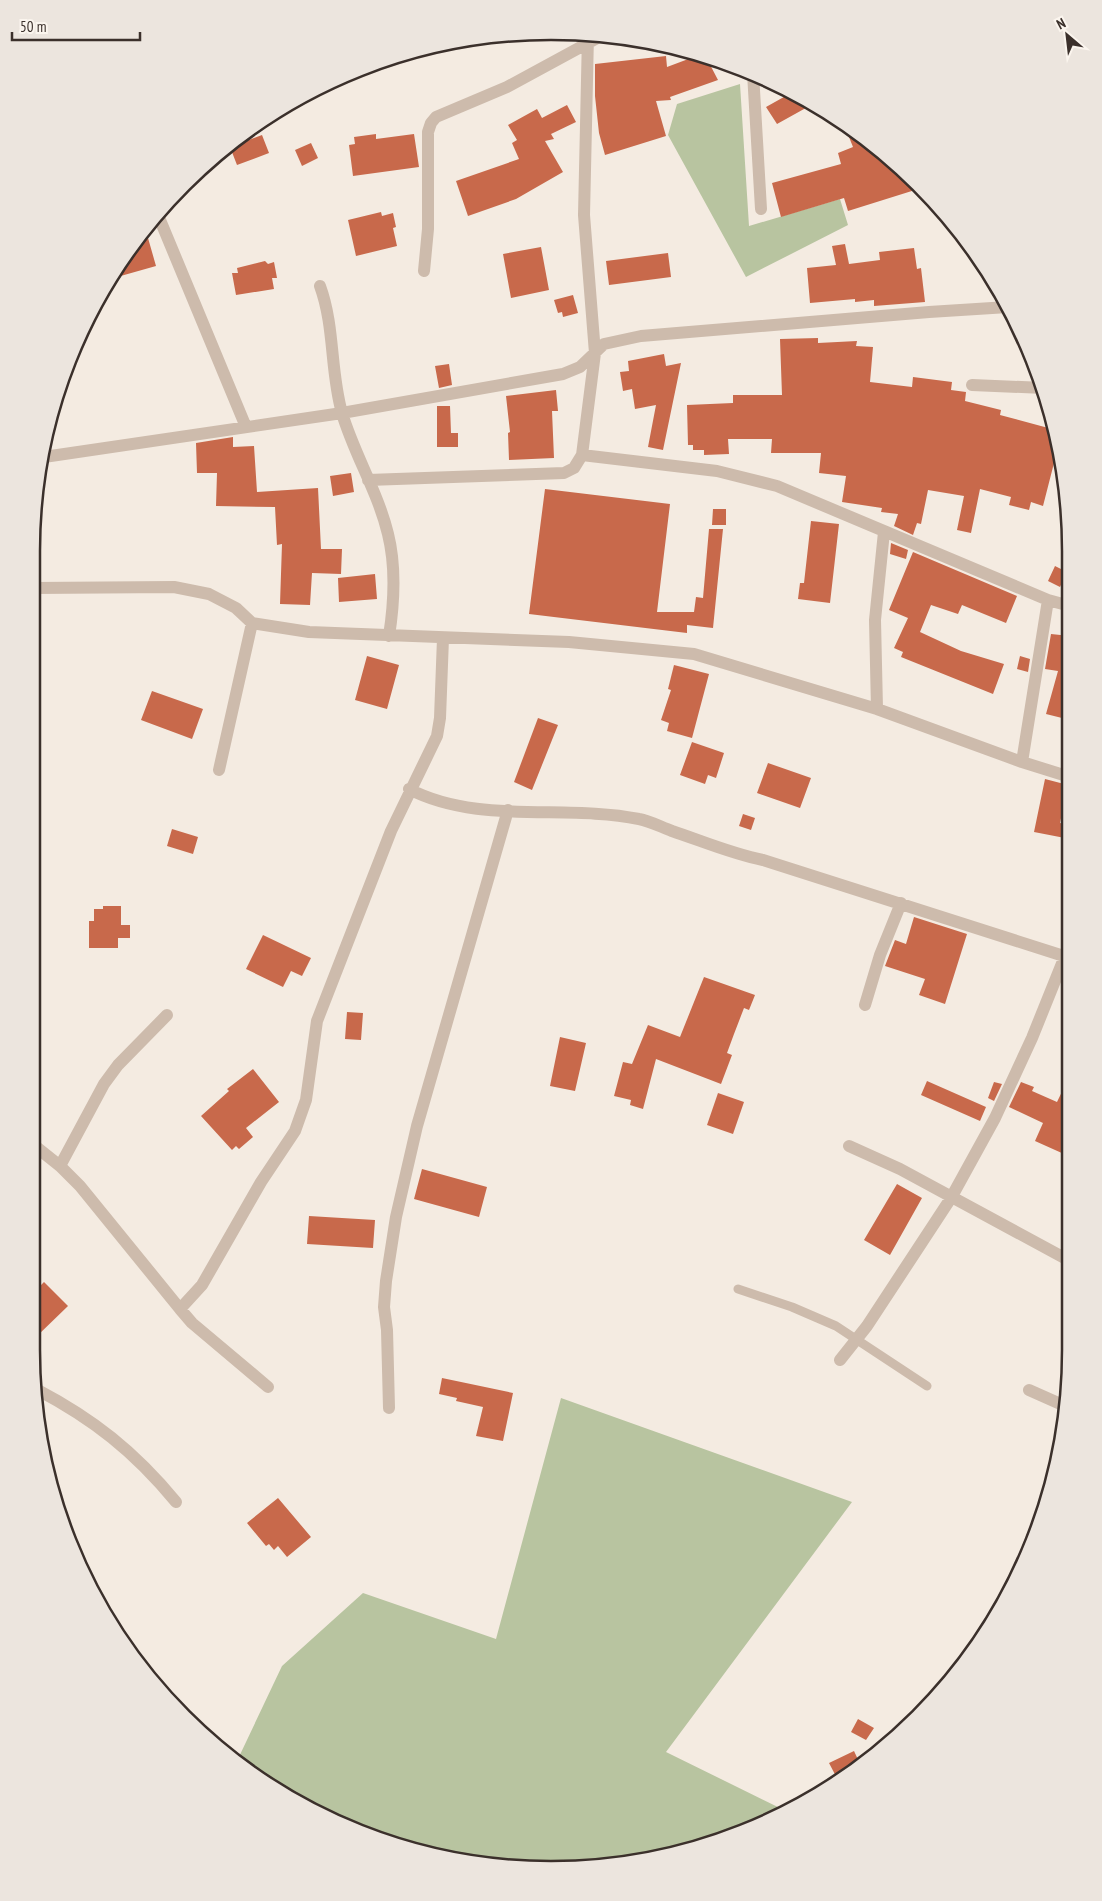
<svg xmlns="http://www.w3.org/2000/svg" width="1102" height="1901" font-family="'PT Sans Narrow',sans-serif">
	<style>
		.green { fill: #b8c4a0 }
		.building { fill: #c8694b }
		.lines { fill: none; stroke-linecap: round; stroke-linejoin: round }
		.lane { stroke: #cdbbac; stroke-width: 9 }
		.street { stroke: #cdbbac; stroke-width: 12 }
		.rim { fill: none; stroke: #3b302b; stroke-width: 2.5 }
	</style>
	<rect width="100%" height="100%" fill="#f4ebe1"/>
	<!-- green -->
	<path class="green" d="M 740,84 L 749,226 L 840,199 L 848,225 L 746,277 L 668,135 L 677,104 Z
		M 561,1398 L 852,1502 L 666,1752 L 786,1811 L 718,1842 L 585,1869 L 483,1865 L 416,1852 L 321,1816 L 262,1782 L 237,1761 L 282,1666 L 363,1593 L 496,1639 Z"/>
	<!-- building -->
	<path class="building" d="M 699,55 L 706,57 L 718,80 L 670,97 L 671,100 L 656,101 L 666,136 L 605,155 L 599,133 L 595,96 L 595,64 L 666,56 L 667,67 Z
		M 791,93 L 813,104 L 777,124 L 766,107 Z
		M 567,105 L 576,122 L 551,134 L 554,139 L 545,141 L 563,172 L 516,199 L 468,216 L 456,181 L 519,159 L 512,143 L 517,140 L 508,125 L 537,109 L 542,118 Z
		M 843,122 L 910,177 L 915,190 L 848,211 L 844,198 L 781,217 L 772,183 L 841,164 L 838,153 L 853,147 Z
		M 376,134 L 376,139 L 414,134 L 419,167 L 353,176 L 349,145 L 355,144 L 354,137 Z
		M 262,135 L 269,153 L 237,165 L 230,147 Z
		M 311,143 L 318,158 L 302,166 L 295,150 Z
		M 381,212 L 382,216 L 393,213 L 396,227 L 393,228 L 397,246 L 356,256 L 348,220 Z
		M 148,238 L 156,266 L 110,279 L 119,262 L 136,242 Z
		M 845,244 L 849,264 L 880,260 L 879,252 L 914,248 L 917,269 L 921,268 L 925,302 L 874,306 L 874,300 L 855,302 L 855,299 L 810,303 L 807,268 L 836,265 L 832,246 Z
		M 541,247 L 549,290 L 511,298 L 503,254 Z
		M 668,253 L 671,277 L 609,285 L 606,261 Z
		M 265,261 L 268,264 L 274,262 L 277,278 L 272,278 L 274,289 L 236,295 L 232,273 L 238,273 L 237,268 Z
		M 573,295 L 578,313 L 563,317 L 562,312 L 558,313 L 554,300 Z
		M 818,338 L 818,343 L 857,341 L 856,346 L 873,347 L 870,382 L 912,387 L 913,377 L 952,382 L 951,390 L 966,392 L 965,401 L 1001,410 L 1000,415 L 1052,429 L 1059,465 L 1054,463 L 1043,506 L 1031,502 L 1029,510 L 1009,505 L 1011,497 L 980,489 L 971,533 L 957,530 L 964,496 L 928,490 L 921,524 L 917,523 L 913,535 L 894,526 L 898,514 L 881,512 L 882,508 L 842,502 L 846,476 L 819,473 L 821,453 L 771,453 L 772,439 L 728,439 L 729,454 L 704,455 L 704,450 L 693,450 L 693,445 L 688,445 L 687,405 L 733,403 L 733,395 L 782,395 L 780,339 Z
		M 664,354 L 666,366 L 681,363 L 663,450 L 648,447 L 656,405 L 635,409 L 632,389 L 623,391 L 620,372 L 629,371 L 628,361 Z
		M 449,364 L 452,385 L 439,388 L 435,366 Z
		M 556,390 L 558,411 L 552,411 L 554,458 L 509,460 L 508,433 L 510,432 L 506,396 Z
		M 437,406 L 450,406 L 451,433 L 458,433 L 458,447 L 437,447 Z
		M 233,437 L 233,447 L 254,446 L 257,492 L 318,488 L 321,549 L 342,549 L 341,574 L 312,573 L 310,605 L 280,604 L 282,544 L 277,545 L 275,507 L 216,506 L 217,473 L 197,473 L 196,443 Z
		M 351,473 L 354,492 L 333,496 L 330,476 Z
		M 545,489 L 670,504 L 657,612 L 694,612 L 696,597 L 703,598 L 709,529 L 723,529 L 713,628 L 687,625 L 687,633 L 529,614 Z
		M 713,509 L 726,509 L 726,525 L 712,525 Z
		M 811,521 L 839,524 L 830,603 L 798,599 L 800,583 L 804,583 Z
		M 891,543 L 908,550 L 906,559 L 890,554 Z
		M 913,552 L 1017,596 L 1006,623 L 962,605 L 958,614 L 931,605 L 920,632 L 961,651 L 1004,664 L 993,694 L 901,657 L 903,652 L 894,648 L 908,618 L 889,610 Z
		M 1055,566 L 1067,572 L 1060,587 L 1048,581 Z
		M 375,574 L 377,599 L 339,602 L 338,578 Z
		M 1051,634 L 1070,636 L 1070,720 L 1046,714 L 1058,671 L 1045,669 Z
		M 367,656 L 399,665 L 387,709 L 355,700 Z
		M 1020,656 L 1030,659 L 1028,672 L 1017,669 Z
		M 674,665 L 709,674 L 692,738 L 667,731 L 669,723 L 661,720 L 671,690 L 668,689 Z
		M 152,691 L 203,709 L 192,739 L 141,720 Z
		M 538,718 L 558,725 L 532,790 L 514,782 Z
		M 692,742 L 724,753 L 716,778 L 708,775 L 705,784 L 680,775 Z
		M 768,763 L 811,778 L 800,808 L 757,793 Z
		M 1045,779 L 1068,785 L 1060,823 L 1070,825 L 1070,839 L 1034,832 Z
		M 743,814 L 755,818 L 751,830 L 739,826 Z
		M 172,829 L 198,837 L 193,854 L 167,846 Z
		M 103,906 L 121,906 L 121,925 L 130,925 L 130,938 L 118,938 L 118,948 L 89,948 L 89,921 L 94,921 L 94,909 L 103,909 Z
		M 914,917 L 967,934 L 945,1004 L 919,995 L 925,979 L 885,966 L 895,940 L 906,944 Z
		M 263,935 L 311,958 L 302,976 L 291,971 L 283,987 L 246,969 Z
		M 704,977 L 755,995 L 749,1010 L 744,1008 L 734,1034 L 727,1053 L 732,1055 L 721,1084 L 656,1059 L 643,1109 L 630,1105 L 631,1100 L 614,1096 L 623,1062 L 632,1064 L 648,1025 L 680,1037 Z
		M 347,1012 L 363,1013 L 361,1040 L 345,1039 Z
		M 560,1037 L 586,1043 L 575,1091 L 550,1086 Z
		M 253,1069 L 279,1102 L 246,1128 L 253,1137 L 239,1149 L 236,1146 L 232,1150 L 201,1116 L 229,1091 L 227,1089 Z
		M 1070,1075 L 1070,1142 L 1064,1154 L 1035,1141 L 1043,1123 L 1009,1107 L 1021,1082 L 1034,1087 L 1032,1091 L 1057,1102 Z
		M 927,1081 L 986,1107 L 980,1121 L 921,1095 Z
		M 994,1082 L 1002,1084 L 994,1101 L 988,1098 Z
		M 718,1093 L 744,1102 L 733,1134 L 707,1125 Z
		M 422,1169 L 487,1187 L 479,1217 L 414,1199 Z
		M 897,1184 L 922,1198 L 890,1255 L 864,1240 Z
		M 309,1216 L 375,1220 L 373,1248 L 307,1244 Z
		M 44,1282 L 68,1306 L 35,1338 L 35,1291 Z
		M 442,1378 L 513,1393 L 503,1441 L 476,1436 L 483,1407 L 456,1401 L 457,1398 L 439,1394 Z
		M 278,1498 L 311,1537 L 287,1557 L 278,1546 L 274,1550 L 269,1544 L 266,1546 L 247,1523 Z
		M 858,1719 L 874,1728 L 866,1740 L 851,1732 Z
		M 854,1751 L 861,1766 L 839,1782 L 829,1763 Z"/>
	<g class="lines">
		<!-- lane -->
		<path class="lane" d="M 738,1289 L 792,1307 L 836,1326 L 927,1386"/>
		<!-- street -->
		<path class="street" d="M 753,73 L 761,209
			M 158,215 L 246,427
			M 424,271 L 428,229 L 428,132 L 431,123 L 436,117 L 507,87 L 601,36
			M 320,286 C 335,327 330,371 342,413 C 354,454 378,492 388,534 C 396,566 394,604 389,636
			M 972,385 L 1044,388
			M 582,455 L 717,471 L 777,486 L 1048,600 L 1070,606
			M 44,457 L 342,413 L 563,374 L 580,367 L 604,344 L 641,336 L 929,312 L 1008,307
			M 368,480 L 564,473 L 574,468 L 582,455 L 595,353 L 584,215 L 588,35
			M 33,588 L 174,587 L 209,594 L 236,608 L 252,623 L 309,632 L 569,642 L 694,654 L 877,709 L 1022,762 L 1070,777
			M 877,709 L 875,620 L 884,532
			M 1022,762 L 1048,600
			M 219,770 L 252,623
			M 409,789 C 478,825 566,804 639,819 C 650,821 661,827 672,831 C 702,841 732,854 763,860 L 1070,958
			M 865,1005 L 880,955 L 901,903
			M 35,1146 L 60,1166 L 80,1186 L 180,1309 L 202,1285 L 261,1182 L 295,1131 L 306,1100 L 317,1021 L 391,831 L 437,736 L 440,718 L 443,638
			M 849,1146 L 900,1169 L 1070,1261
			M 60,1166 L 104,1084 L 118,1065 L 167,1015
			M 180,1309 L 192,1323 L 268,1387
			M 840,1360 L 867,1326 L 951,1198 L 995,1118 L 1032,1038 L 1065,956
			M 36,1389 C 93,1419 134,1451 176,1502
			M 1029,1390 L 1065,1406
			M 389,1408 L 387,1330 L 384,1307 L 386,1281 L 396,1217 L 417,1126 L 508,810"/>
	</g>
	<!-- crop -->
	<path d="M0 0H1102V1901H0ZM551 40H551A511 511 0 0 1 1062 551V1350A511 511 0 0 1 551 1861H551A511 511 0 0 1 40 1350V551A511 511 0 0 1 551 40Z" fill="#ece5de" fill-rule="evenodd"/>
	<path class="rim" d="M551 40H551A511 511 0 0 1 1062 551V1350A511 511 0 0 1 551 1861H551A511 511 0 0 1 40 1350V551A511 511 0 0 1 551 40Z"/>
	<!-- north arrow -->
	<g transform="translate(1067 35) rotate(332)" stroke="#fbf5ee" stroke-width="4" paint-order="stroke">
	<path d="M0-4L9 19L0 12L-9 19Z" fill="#3b302b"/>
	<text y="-8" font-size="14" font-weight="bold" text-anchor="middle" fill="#3b302b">N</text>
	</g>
	<!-- scale -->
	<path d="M12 32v8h128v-8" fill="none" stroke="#3b302b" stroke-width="2.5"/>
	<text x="20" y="32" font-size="15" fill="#3b302b" stroke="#fbf5ee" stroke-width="4" paint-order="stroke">50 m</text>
</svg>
